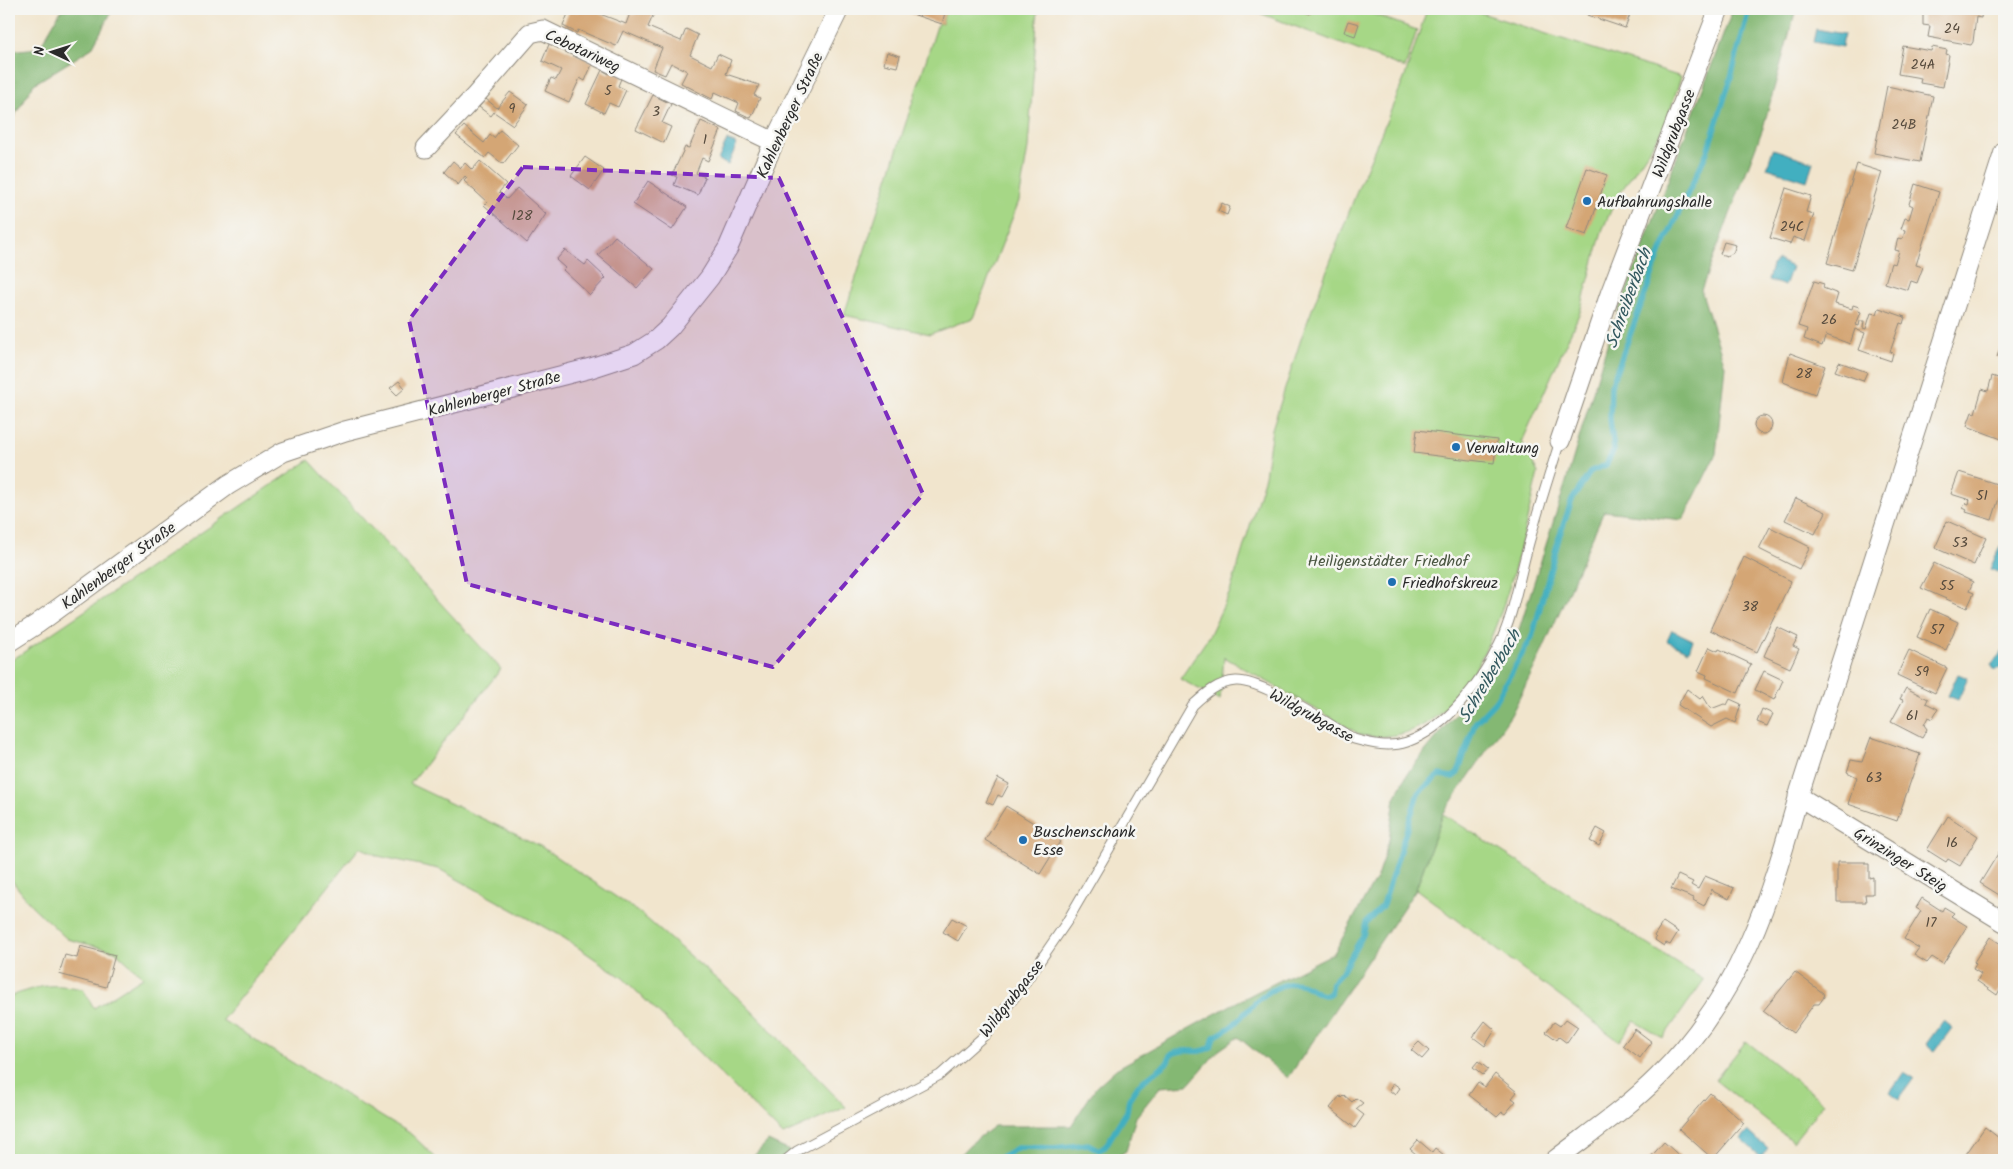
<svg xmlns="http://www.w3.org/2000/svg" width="2013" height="1169" font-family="Kalam,sans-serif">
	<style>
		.green { fill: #a6d786; stroke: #688158 }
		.forest { fill: #84b873; stroke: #58724f }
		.water { fill: #42afc0; stroke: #366d76 }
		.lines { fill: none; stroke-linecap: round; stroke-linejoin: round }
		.stream { stroke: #42afc0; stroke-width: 5.5 }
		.building { fill: #d4a674 }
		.lane-casing { stroke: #8e887c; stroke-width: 11 }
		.street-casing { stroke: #8e887c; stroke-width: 21 }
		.lane { stroke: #fff; stroke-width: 9 }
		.street { stroke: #fff; stroke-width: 19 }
		.marked { fill: #7b2cbf; fill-opacity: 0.2; stroke: #7b2cbf; stroke-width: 4; stroke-dasharray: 10 6; stroke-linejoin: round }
		.poi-dot { fill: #1f6fb2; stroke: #f6f6f2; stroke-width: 2 }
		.labels { text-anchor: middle; stroke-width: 5; stroke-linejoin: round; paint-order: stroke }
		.number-label { font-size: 14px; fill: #554a3d }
		.street-label { font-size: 16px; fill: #2b2b2b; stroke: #f6f6f2 }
		.poi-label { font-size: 16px; fill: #2b2b2b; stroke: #f6f6f2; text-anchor: start }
		.park-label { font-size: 16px; fill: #4a5642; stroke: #f6f6f2 }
		.water-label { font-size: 18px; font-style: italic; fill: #33595f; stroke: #f6f6f2 }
	</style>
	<rect width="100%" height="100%" fill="#f6f6f2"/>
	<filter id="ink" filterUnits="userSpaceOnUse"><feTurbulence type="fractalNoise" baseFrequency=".02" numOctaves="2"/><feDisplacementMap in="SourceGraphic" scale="10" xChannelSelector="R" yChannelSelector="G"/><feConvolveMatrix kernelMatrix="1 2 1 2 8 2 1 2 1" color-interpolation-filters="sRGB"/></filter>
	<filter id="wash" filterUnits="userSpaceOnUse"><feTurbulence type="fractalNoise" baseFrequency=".0096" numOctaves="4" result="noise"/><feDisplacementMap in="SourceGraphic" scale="20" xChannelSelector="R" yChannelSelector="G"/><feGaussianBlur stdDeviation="1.12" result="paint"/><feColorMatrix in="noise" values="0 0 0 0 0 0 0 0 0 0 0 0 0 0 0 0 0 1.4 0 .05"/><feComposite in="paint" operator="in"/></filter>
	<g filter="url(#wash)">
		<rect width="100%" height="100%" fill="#f1e5cd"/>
		<!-- green -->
		<path class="green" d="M 946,9 L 1038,9 L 1028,148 L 1019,201 L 973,318 L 930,334 L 844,315 L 938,23 L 942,24 Z
			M 1249,9 L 1359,9 L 1417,30 L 1405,68 Z
			M 1427,9 L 1469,9 L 1681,77 L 1665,126 L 1616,199 L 1602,231 L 1580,312 L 1522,442 L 1538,473 C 1517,558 1485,756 1361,735 L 1224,657 L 1220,700 L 1180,679 L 1208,638 L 1230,592 L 1265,476 L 1272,429 L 1302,336 L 1357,191 L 1404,79 Z
			M 309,460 L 501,669 L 410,784 L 540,846 L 640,913 L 743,1002 L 846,1107 L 783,1135 L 623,978 L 564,938 L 439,869 L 378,856 L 360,847 L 222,1020 L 412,1135 L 438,1160 L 9,1160 L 9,997 C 40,985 50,983 83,989 L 94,1008 L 143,977 L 115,951 L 67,939 L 32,906 L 9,877 L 9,662 Z
			M 1443,814 L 1704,980 L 1663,1038 L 1634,1021 L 1619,1041 L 1416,889 Z
			M 1746,1041 L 1824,1103 L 1793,1142 L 1715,1080 Z"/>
		<!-- forest -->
		<path class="forest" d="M 62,9 L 113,9 L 92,48 L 34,84 L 9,125 L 9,51 L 39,48 Z
			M 1733,9 L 1796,9 L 1763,128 L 1701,290 L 1725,366 L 1716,454 L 1683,520 L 1604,511 L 1540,656 L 1511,715 L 1443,814 L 1416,889 L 1288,1078 L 1238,1037 L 1218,1051 L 1188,1085 L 1160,1087 L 1136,1117 L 1126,1151 L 1112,1160 L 955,1160 L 969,1145 L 994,1126 L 1071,1126 L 1096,1087 L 1116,1069 L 1231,1005 L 1334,953 L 1377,877 L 1389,840 L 1395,798 L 1409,771 L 1515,642 L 1566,482 L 1611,331 Z
			M 768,1141 L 809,1160 L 750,1160 Z"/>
		<!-- water -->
		<path class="water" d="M 1816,29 L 1844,34 L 1842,47 L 1813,42 Z
			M 727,140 L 737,144 L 728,165 L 718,160 Z
			M 1773,149 L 1813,162 L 1807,181 L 1767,168 Z
			M 1778,260 L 1792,267 L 1785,286 L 1768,280 L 1772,265 Z
			M 2000,546 L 2004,548 L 2003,574 L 1990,569 Z
			M 1672,630 L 1693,640 L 1689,651 L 1667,641 Z
			M 2004,650 L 2004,667 L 1994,670 L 1991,664 Z
			M 1958,674 L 1968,678 L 1958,700 L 1948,696 Z
			M 1943,1021 L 1952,1028 L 1935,1051 L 1926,1044 Z
			M 1904,1072 L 1914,1078 L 1899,1099 L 1890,1092 Z
			M 1748,1131 L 1768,1149 L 1761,1157 L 1741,1139 Z"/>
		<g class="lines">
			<!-- stream -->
			<path class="stream" d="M 996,1160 L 1019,1147 L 1054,1148 L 1088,1144 L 1099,1150 L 1105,1147 L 1127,1111 L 1129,1099 L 1138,1085 L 1168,1062 L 1170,1055 C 1189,1045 1195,1057 1211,1047 L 1214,1037 C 1220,1033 1228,1030 1233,1025 C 1250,1009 1264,989 1288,984 C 1309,979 1316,1000 1330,994 L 1332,983 L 1342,972 L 1363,935 L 1366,923 L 1383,905 L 1418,793 L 1439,775 L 1453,777 L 1458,773 L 1475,723 L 1494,703 L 1532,637 L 1560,534 L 1572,500 L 1591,471 L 1606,465 L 1614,450 L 1610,419 L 1611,386 L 1661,251 L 1707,152 L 1730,81 L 1749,9"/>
		</g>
		<g id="blocks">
			<!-- building -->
			<path class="building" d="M 570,9 L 577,12 L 579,9 L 602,9 L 600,14 L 626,24 L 630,13 L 634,15 L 637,9 L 656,9 L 648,27 L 681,41 L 686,29 L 698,35 L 690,55 L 712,66 L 718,54 L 731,60 L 726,74 L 759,85 L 754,95 L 760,98 L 751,118 L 736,111 L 739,103 L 715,92 L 712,99 L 681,83 L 687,71 L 671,63 L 665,75 L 653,70 L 662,48 L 623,31 L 616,46 L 578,30 L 577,33 L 563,26 Z
				M 897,9 L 946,9 L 942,24 Z
				M 1305,9 L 1312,9 L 1310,14 L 1304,12 Z
				M 1589,9 L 1632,9 L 1625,28 L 1587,15 Z
				M 1923,9 L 1982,9 L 1981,18 L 1976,17 L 1973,42 L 1971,45 L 1928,37 L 1930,26 L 1923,25 Z
				M 1348,21 L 1359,24 L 1355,36 L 1344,32 Z
				M 550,42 L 593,62 L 585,81 L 580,78 L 569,102 L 545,91 L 551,78 L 556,80 L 561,70 L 542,61 Z
				M 1903,46 L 1931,51 L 1932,47 L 1947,50 L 1946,54 L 1949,55 L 1943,87 L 1920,83 L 1921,78 L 1898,74 Z
				M 887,52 L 900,56 L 897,67 L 884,64 Z
				M 602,70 L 609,74 L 611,70 L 622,76 L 618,86 L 626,90 L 618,107 L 609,103 L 604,113 L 586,104 Z
				M 1887,86 L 1933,96 L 1920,162 L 1874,153 Z
				M 510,92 L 528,105 L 513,125 L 494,112 L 491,116 L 479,107 L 486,99 L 497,108 Z
				M 653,95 L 671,104 L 662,123 L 671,127 L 664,143 L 636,129 Z
				M 701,121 L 721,130 L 708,161 L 702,158 L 696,173 L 705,177 L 698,195 L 674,185 L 677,177 L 672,175 L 685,147 L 689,148 Z
				M 464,126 L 484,143 L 490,135 L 494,138 L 500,130 L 518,145 L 503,164 L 489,153 L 485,158 L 456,135 Z
				M 585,157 L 604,170 L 590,190 L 571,176 Z
				M 453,161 L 461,168 L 465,163 L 472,170 L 480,161 L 506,184 L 499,192 L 507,199 L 517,188 L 546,214 L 527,243 L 484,205 L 487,202 L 464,181 L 467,178 L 465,176 L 458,185 L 444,172 Z
				M 1857,164 L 1882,172 L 1852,270 L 1827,263 Z
				M 1587,168 L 1607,175 L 1587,235 L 1566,228 Z
				M 648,181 L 687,207 L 672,230 L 633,204 Z
				M 1915,184 L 1939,192 L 1916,265 L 1923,267 L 1917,283 L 1911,281 L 1908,290 L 1885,283 L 1891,263 L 1895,264 L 1899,251 L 1895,250 L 1898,238 L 1902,239 L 1904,235 L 1905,230 L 1901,229 L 1905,218 L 1909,219 L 1913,206 L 1909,204 Z
				M 1786,188 L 1811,196 L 1806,212 L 1814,214 L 1805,241 L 1793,237 L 1790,244 L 1770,238 Z
				M 1222,203 L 1230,207 L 1227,215 L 1218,211 Z
				M 615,236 L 654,269 L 637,288 L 598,255 Z
				M 1724,242 L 1736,245 L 1733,253 L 1727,256 L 1720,254 Z
				M 565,250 L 585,265 L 588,261 L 606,278 L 590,295 L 563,270 L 565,268 L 556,260 Z
				M 1814,281 L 1824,284 L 1823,288 L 1838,294 L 1835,304 L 1852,309 L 1853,305 L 1859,307 L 1858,311 L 1861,312 L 1856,325 L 1859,326 L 1860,321 L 1864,321 L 1863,328 L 1866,329 L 1871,313 L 1877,314 L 1879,308 L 1905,317 L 1903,324 L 1900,323 L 1890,352 L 1893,353 L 1891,361 L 1859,350 L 1865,333 L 1855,329 L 1850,344 L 1826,335 L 1822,346 L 1804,339 L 1807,329 L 1798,326 Z
				M 2004,336 L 2004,359 L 1997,357 Z
				M 1790,353 L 1825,366 L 1815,394 L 1783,382 Z
				M 1839,362 L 1867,372 L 1863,381 L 1835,371 Z
				M 1992,376 L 2004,380 L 2004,440 L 1967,426 L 1972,412 L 1975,413 L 1982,389 L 1988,391 Z
				M 399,381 L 405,388 L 397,395 L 390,388 Z
				M1754 425a9 9 0 1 1 18 0a9 9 0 1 1-18 0Z
				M 1417,430 L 1497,440 L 1494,463 L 1414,453 Z
				M 1959,472 L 2003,486 L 1992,520 L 1966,512 L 1967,510 L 1963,508 L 1965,503 L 1969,504 L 1970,500 L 1951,494 Z
				M 1796,498 L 1826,512 L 1815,534 L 1785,520 Z
				M 1947,521 L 1986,538 L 1974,565 L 1935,548 Z
				M 1770,527 L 1810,547 L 1799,569 L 1759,549 Z
				M 1744,557 L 1791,581 L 1757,652 L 1710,630 Z
				M 1934,563 L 1973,582 L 1969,591 L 1974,593 L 1967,608 L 1921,588 Z
				M 1930,609 L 1958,622 L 1946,650 L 1917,637 Z
				M 1777,627 L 1798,637 L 1793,646 L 1799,649 L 1790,668 L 1764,656 Z
				M 1709,647 L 1718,651 L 1719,649 L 1751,664 L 1738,693 L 1706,678 L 1707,675 L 1698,671 Z
				M 1909,650 L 1947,668 L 1935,693 L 1897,675 Z
				M 1764,671 L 1783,680 L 1774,700 L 1755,690 Z
				M 1906,688 L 1928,699 L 1926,703 L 1938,709 L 1932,719 L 1928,717 L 1924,725 L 1927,729 L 1922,738 L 1891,722 L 1903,700 L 1900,699 Z
				M 1687,689 L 1700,699 L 1703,696 L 1711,709 L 1724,704 L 1727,705 L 1730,699 L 1741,704 L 1735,723 L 1727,719 L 1711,727 L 1678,705 Z
				M 1762,709 L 1773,714 L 1767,726 L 1757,722 Z
				M 1871,737 L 1920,754 L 1897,821 L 1848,804 L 1857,777 L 1847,772 L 1851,760 L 1862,762 Z
				M 998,778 L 1009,784 L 1002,797 L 998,795 L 993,805 L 986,802 Z
				M 1006,806 L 1061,840 L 1040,874 L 985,840 Z
				M 1948,816 L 1978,836 L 1960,866 L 1948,859 L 1946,862 L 1927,850 Z
				M 1597,828 L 1606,833 L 1599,846 L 1590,841 Z
				M 2004,844 L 2004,898 L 1980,883 Z
				M 1837,862 L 1865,862 L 1865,864 L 1869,864 L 1869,878 L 1873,877 L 1873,894 L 1865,894 L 1866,902 L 1837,902 Z
				M 1678,875 L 1693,882 L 1691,885 L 1698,889 L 1705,876 L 1734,888 L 1729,899 L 1714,892 L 1712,889 L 1704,906 L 1693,900 L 1694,898 L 1671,889 Z
				M 1922,898 L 1942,911 L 1944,907 L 1954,913 L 1951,916 L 1967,926 L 1943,964 L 1932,957 L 1927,963 L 1914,955 L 1919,948 L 1904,939 L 1921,911 L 1916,908 Z
				M 952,918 L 967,926 L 958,941 L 943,932 Z
				M 1663,922 L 1678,932 L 1670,945 L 1666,943 L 1664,946 L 1655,940 L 1656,938 L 1654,936 Z
				M 1990,937 L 2004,946 L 2004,982 L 1997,995 L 1977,981 L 1981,974 L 1973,969 L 1976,964 L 1974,962 Z
				M 80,946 L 115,955 L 106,987 L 59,974 L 65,955 L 77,958 Z
				M 1795,972 L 1823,993 L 1824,997 L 1819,1004 L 1814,1004 L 1793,1033 L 1763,1011 Z
				M 1566,1019 L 1578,1027 L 1567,1043 L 1559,1037 L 1557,1040 L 1546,1032 L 1554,1022 L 1560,1026 Z
				M 1485,1021 L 1495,1030 L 1485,1046 L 1473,1037 Z
				M 1635,1029 L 1652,1042 L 1640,1058 L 1623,1045 Z
				M 1419,1042 L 1429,1051 L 1422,1059 L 1411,1050 Z
				M 1478,1061 L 1488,1069 L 1483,1075 L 1473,1067 Z
				M 1495,1074 L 1517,1092 L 1512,1098 L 1516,1101 L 1505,1114 L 1502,1112 L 1497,1117 L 1469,1095 L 1478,1082 L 1485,1087 Z
				M 1393,1083 L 1400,1088 L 1395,1095 L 1389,1090 Z
				M 1710,1093 L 1744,1123 L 1713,1159 L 1679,1129 Z
				M 1344,1095 L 1352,1102 L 1356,1098 L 1363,1103 L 1356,1109 L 1364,1115 L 1355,1128 L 1330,1108 L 1340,1096 L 1341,1098 Z
				M 1985,1127 L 2004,1142 L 2004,1160 L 1968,1160 L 1964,1157 Z
				M 1418,1140 L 1432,1152 L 1435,1148 L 1444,1155 L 1439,1160 L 1428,1158 L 1423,1160 L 1410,1149 Z
				M 1664,1142 L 1684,1160 L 1648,1160 Z"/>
		</g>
	</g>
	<g filter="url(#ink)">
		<use href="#blocks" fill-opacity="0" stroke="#8e887c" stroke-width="1"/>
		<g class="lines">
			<!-- lane casing -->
			<g class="lane-casing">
				<path id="lane" d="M 786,1160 L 797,1151 L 940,1075 L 985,1035 L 1020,990 L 1066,923 L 1193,705 C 1205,694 1218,682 1236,681 C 1263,680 1329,724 1354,739 C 1372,744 1389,748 1407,742 C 1447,728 1481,682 1499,645 C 1513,617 1518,584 1526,554 C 1536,516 1548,479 1560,441"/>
			</g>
			<!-- street casing -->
			<g class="street-casing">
				<path id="street" d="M 426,148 L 476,95 L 530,33 L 543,30 L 774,142
					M 1560,441 L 1610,294 L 1719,9
					M 9,642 L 37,624 L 228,485 L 283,452 L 345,431 L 591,368 L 634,354 L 656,340 L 670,327 L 710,277 L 728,248 L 774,142 L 839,9
					M 1798,796 L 2004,922
					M 1555,1160 C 1590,1133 1627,1108 1658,1077 C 1741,995 1770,899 1800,791 L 2004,152"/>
			</g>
			<!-- lane -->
			<use href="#lane" class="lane"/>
			<!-- street -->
			<use href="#street" class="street"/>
		</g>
	</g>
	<!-- marked area -->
	<path class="marked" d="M 523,167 L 779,178 L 923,494 L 773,667 L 467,584 L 409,320 Z"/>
	<!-- markers -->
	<g class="poi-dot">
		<circle cx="1587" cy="201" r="5"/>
		<circle cx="1456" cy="447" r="5"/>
		<circle cx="1392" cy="582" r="5"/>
		<circle cx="1023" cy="840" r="5"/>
	</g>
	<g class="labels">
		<!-- number labels -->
		<g class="number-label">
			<text x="1952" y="33">24</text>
			<text x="1923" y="69">24A</text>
			<text x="608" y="95">5</text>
			<text x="512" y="113">9</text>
			<text x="656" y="116">3</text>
			<text x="1904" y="129">24B</text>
			<text x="705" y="144">1</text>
			<text x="522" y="220">128</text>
			<text x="1792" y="231">24C</text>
			<text x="1829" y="324">26</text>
			<text x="1804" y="378">28</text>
			<text x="1982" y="500">51</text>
			<text x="1960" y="547">53</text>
			<text x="1947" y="590">55</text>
			<text x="1750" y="611">38</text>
			<text x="1937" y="634">57</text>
			<text x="1922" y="676">59</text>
			<text x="1912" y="720">61</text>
			<text x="1874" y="782">63</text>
			<text x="1952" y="847">16</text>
			<text x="1931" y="927">17</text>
		</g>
		<!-- street labels -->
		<g class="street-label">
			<text transform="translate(583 50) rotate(25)" y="6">Cebotariweg</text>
			<text transform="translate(789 115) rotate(-65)" y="6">Kahlenberger Straße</text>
			<text transform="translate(1673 133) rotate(-69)" y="6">Wildgrubgasse</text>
			<text transform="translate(494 393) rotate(-15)" y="6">Kahlenberger Straße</text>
			<text transform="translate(118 565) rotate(-36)" y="6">Kahlenberger Straße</text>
			<text transform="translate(1312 715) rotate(29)" y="6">Wildgrubgasse</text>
			<text transform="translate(1901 859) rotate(32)" y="6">Grinzinger Steig</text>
			<text transform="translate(1011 998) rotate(-52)" y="6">Wildgrubgasse</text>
		</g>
		<!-- poi labels -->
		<g class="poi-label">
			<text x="1597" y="207">Aufbahrungshalle</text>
			<text x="1466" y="453">Verwaltung</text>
			<text x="1402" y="588">Friedhofskreuz</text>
			<text x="1033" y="837">Buschenschank<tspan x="1033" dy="18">Esse</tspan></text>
		</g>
		<!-- park labels -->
		<g class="park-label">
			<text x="1388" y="566">Heiligenstädter Friedhof</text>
		</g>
		<!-- water labels -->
		<g class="water-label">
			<text transform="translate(1628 298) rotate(-70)" y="6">Schreiberbach</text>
			<text transform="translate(1489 676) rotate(-59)" y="6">Schreiberbach</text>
		</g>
	</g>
	<!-- margin -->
	<rect width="2013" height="1169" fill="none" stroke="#f6f6f2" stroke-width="30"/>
	<!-- north arrow -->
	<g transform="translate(52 52) rotate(274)" stroke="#f6f6f2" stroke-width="4" paint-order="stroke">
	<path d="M0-4L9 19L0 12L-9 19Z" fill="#2b2b2b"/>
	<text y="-8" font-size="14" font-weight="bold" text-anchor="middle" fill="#2b2b2b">N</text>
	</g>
</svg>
